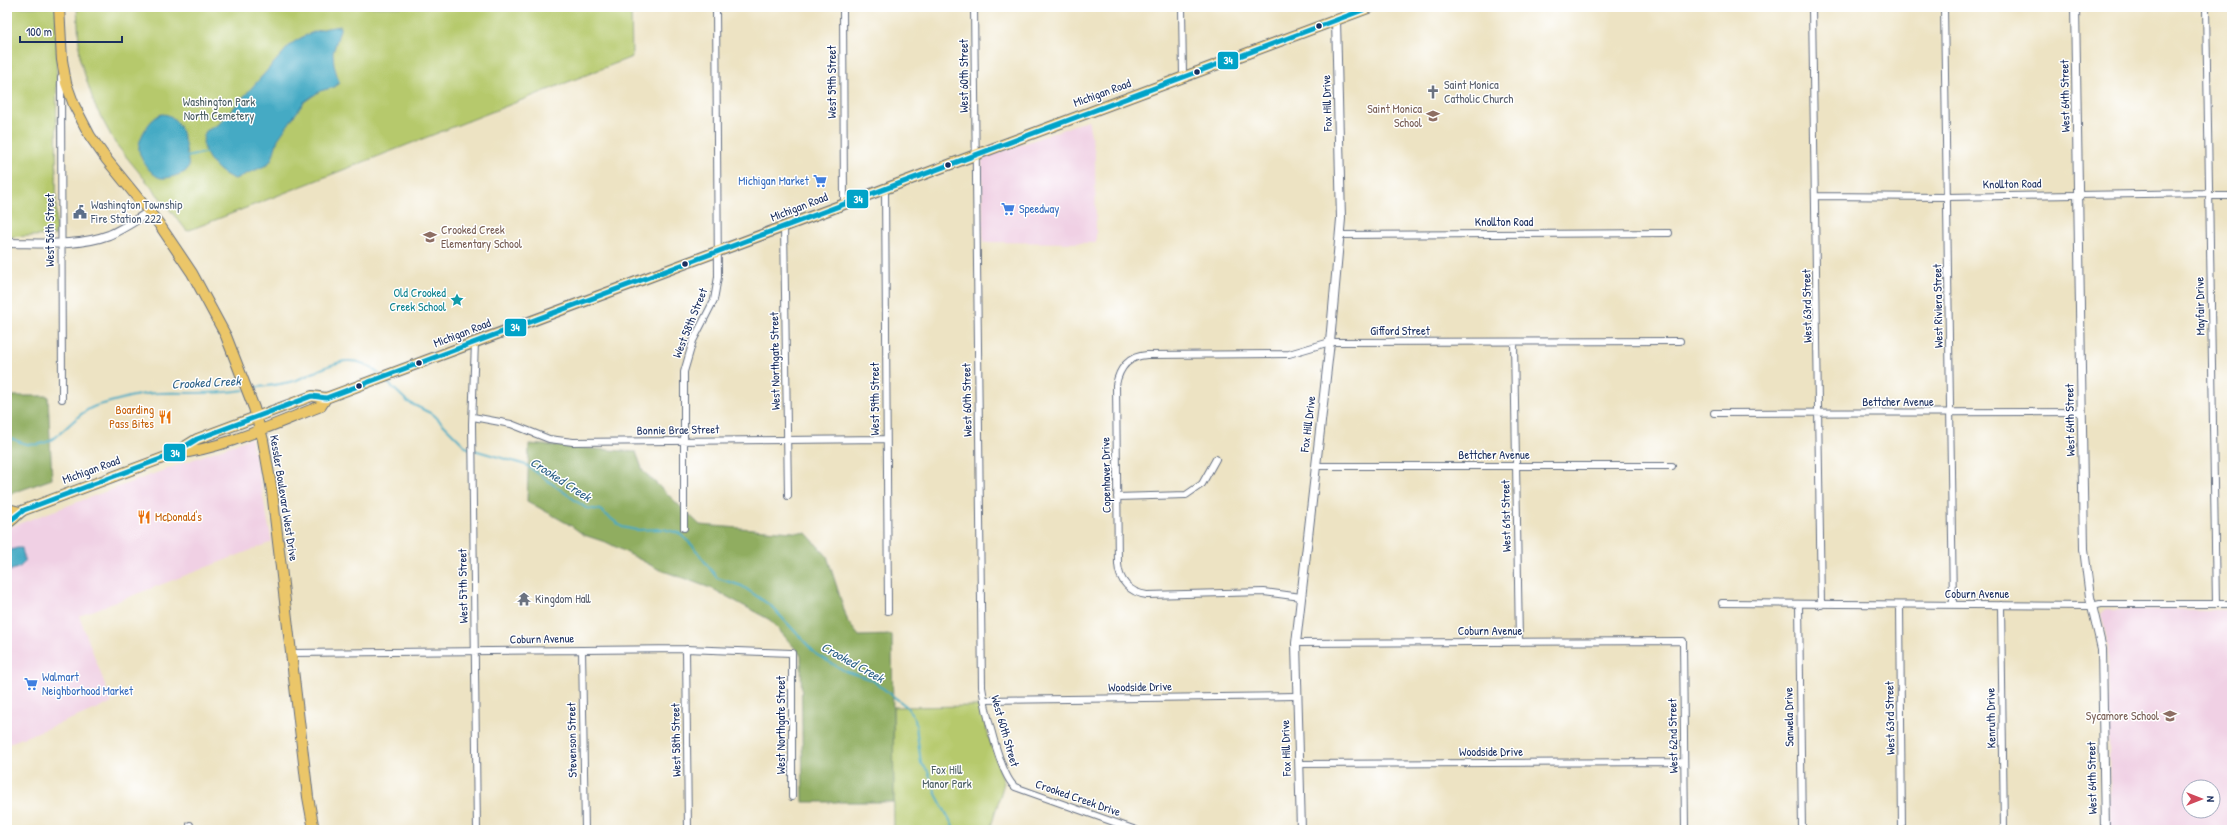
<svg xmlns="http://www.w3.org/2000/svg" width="2239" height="837" font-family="'Patrick Hand',sans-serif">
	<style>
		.built { fill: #f0d0e4; fill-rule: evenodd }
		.green { fill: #b6c96c; stroke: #687c65 }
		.forest { fill: #90ad60; stroke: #566e5f }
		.water { fill: #44aac4; stroke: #306c91 }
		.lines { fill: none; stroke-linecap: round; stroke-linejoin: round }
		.stream { stroke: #44aac4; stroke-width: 2 }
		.minor-casing { stroke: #646e81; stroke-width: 8 }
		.tertiary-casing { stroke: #646e81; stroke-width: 10 }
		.primary-casing { stroke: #646e81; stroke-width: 12 }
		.minor { stroke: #fff; stroke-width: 6 }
		.tertiary { stroke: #fff; stroke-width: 8 }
		.primary { stroke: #ebc669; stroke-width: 10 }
		.bus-1-casing { stroke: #fff; stroke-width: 8 }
		.bus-1 { stroke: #01a3c8; stroke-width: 5 }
		.bus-dot { fill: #1b2f5e; stroke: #fff; stroke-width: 1.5 }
		.labels { text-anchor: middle; stroke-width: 3; stroke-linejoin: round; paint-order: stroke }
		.street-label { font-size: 12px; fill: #1b2f5e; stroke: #fff }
		.worship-label { font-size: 12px; fill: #5b616d; stroke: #fff; text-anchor: start }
		.park-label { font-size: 12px; fill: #4a5d62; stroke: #fff }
		.education-label { font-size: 12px; fill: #785e54; stroke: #fff; text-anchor: end }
		.shop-label { font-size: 12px; fill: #366cbe; stroke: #fff; text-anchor: start }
		.service-label { font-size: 12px; fill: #4e5e75; stroke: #fff; text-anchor: start }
		.culture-label { font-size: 12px; fill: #0d838f; stroke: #fff; text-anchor: end }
		.food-label { font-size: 12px; fill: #c56008; stroke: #fff; text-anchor: end }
		.water-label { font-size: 13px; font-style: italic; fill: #2b6087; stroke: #fff }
		.line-badge { stroke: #fff; stroke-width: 1.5 }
		.badge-label { font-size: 11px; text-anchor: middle; font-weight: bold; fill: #fff }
	</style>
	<rect width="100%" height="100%" fill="#fff"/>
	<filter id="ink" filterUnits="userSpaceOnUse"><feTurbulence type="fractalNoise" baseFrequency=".025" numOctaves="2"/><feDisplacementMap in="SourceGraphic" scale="8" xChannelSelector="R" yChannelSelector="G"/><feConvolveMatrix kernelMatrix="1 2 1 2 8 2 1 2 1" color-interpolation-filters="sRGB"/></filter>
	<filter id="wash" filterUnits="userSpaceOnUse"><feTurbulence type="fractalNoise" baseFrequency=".012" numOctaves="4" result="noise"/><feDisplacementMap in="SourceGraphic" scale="16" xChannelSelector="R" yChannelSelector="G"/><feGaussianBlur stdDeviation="0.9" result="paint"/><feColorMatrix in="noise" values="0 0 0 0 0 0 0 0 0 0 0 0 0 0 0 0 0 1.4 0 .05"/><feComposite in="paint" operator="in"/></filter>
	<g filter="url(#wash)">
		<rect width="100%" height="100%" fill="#ede3c3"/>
		<!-- built -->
		<path class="built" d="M 1088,120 L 1095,154 L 1096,243 L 983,242 L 982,159 Z
			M 251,438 L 272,542 L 79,616 L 112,703 L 7,744 L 7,528 Z
			M 2106,609 L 2232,610 L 2232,830 L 2110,830 L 2108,644 L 2101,614 ZM 2189,787 L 2213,787 L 2213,811 L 2189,811 Z"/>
		<!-- green -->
		<path class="green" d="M 7,7 L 57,7 L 56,235 L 7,237 Z
			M 77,7 L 631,7 L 632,57 L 187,231 L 115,143 L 95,106 L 80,60 Z
			M 979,706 L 1004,783 L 990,830 L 894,830 L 893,707 Z"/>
		<!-- forest -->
		<path class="forest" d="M 7,396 L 48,396 L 52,479 L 7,495 Z
			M 529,444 L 636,452 L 643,471 L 700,525 L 806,533 L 827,556 L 848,622 L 859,636 L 892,635 L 894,802 L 803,802 L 801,655 L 770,620 L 713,589 L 658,569 L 608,543 L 584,535 L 570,525 L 527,501 Z"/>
		<!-- water -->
		<path class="water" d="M 341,26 L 333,53 L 334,65 L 339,82 L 335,87 L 320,91 L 304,102 L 278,139 L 272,159 L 267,165 L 235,179 C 218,174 195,149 206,131 L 219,124 L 291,44 C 307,33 322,28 341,26 Z
			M 162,114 C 184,114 186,151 189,167 L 185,172 C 178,175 168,179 161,178 C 151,176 137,156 139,146 C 140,135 151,117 162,114 Z
			M 17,548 L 22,548 L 25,562 L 20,567 L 7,572 L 7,551 Z"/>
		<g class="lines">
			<!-- stream -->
			<path class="stream" d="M 187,157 L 207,152
				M 385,380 L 408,402 L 434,415 L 466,447 L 470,449
				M 250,388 C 265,386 285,385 299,379 C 329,367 351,348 379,374
				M 7,437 C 14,439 20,443 27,444 C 59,450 71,412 99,405 C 118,400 139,393 159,393 C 187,392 215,395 244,390
				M 474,450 L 526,465 L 586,508 L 600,510 L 622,527 L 636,530 L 663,529 L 679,533 L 693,546 L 717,578 L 742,586 L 771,606 L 817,655 L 845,671 L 872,680 L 906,706 L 915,719 L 921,763 L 928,771 L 936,794 L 955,830"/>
		</g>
	</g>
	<g filter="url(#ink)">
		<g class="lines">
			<!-- minor casing -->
			<g class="minor-casing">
				<path id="minor" d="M 843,7 L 844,204
					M 974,7 L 982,687 C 985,708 1000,775 1015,787 L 1136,830
					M 1182,7 L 1183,77
					M 1812,7 L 1821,605
					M 1944,7 L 1953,604
					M 2206,7 L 2216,604
					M 61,77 L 62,399
					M 885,188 L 888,611
					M 1816,196 L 1947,197 L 2209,193
					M 2209,196 L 2232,196
					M 784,226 L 788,496
					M 1339,235 L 1669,233
					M 475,342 L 472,424 L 477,830
					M 1514,342 L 1519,642
					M 1714,413 L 2082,412
					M 473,417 L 511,424 L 549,439 L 573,442 L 886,439
					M 1316,466 L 1672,466
					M 1117,497 L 1186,495 L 1202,484 L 1216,459
					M 684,528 L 684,372 L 693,341 L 714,300 L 718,277 L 716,7
					M 1301,597 L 1264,592 L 1147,595 C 1130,593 1119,581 1118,564 L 1116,385 C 1119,368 1129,356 1147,355 L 1289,354 L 1330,342 L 1680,341
					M 1722,603 L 2092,606 L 2100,604 L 2232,604
					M 1799,604 L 1802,830
					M 1900,605 L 1902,830
					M 2001,605 L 2004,830
					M 1296,643 L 1683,641 L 1685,830
					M 686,649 L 688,830
					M 582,650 L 585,830
					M 291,653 L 686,649 L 792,653 L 792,797
					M 984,700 L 1296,696
					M 1299,764 L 1684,762
					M 190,825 L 191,830"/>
			</g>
			<!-- tertiary casing -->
			<g class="tertiary-casing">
				<path id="tertiary" d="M 2075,7 L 2084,549 L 2090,597 L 2102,649 L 2105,830
					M 7,243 C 40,243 77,247 109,235 C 123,229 136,220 149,212
					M 1301,830 L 1296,643 L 1330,342 L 1341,219 L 1336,20"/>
			</g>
			<!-- primary casing -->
			<g class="primary-casing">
				<path id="primary" d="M 59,7 L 62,60 L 66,83 L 74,105 L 90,136 L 107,160 L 159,224 L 192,273 L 226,336 L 254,408 L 263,440 L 272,491 L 308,797 L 314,830
					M 175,454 C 225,448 274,424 321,406 L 326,398
					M 7,513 L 12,510 L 20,512
					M 7,523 C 15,520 17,513 24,510 L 171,455 L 197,439 L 312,396 L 326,398 L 350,389 L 1371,7"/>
			</g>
			<!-- minor -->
			<use href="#minor" class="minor"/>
			<!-- tertiary -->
			<use href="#tertiary" class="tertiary"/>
			<!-- primary -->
			<use href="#primary" class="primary"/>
			<!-- bus-1 casing -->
			<g class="bus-1-casing">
				<path id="bus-1" d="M 7,523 L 24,510 L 171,455 L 197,439 L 312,396 L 326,398 L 1371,7"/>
			</g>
			<!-- bus-1 -->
			<use href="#bus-1" class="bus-1"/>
		</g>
	</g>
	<!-- icons -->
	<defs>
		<g id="church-bare" transform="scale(1.08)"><path d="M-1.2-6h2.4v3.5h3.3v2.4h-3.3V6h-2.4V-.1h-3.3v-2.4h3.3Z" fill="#6b7280" stroke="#fff" stroke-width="2.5" paint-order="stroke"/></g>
		<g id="school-bare" transform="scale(1.08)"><path d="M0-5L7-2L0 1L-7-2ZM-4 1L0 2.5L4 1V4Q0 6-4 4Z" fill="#8d6e63" stroke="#fff" stroke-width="2.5" paint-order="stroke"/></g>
		<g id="supermarket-bare" transform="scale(1.08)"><path d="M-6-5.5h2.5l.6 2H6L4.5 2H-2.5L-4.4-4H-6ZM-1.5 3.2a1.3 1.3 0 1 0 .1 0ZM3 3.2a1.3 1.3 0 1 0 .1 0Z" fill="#3f7fe0" stroke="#fff" stroke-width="2.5" paint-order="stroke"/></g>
		<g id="civic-bare" transform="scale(1.08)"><path d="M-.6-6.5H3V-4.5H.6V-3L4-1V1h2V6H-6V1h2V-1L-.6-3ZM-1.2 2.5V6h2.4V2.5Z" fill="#5c6f8a" stroke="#fff" stroke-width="2.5" paint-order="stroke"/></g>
		<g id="sight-bare" transform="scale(1.08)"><path d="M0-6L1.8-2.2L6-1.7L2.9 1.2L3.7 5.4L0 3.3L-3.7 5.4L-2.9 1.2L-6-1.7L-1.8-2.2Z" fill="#0f9aa8" stroke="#fff" stroke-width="2.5" paint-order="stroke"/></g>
		<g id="restaurant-bare" transform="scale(1.08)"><path d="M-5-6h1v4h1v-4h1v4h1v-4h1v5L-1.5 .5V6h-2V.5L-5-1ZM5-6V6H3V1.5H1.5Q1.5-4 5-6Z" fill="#e8710a" stroke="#fff" stroke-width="2.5" paint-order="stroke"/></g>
		<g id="temple-bare" transform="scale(1.08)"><path d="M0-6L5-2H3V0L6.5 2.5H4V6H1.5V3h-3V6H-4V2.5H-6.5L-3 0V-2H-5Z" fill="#6b7280" stroke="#fff" stroke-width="2.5" paint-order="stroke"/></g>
	</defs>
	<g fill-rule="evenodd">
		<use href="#church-bare" x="1433" y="92"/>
		<use href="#school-bare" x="1433" y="116"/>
		<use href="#supermarket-bare" x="820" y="181"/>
		<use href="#supermarket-bare" x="1008" y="209"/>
		<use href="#civic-bare" x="80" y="212"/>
		<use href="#school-bare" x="430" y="237"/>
		<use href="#sight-bare" x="457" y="300"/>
		<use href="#restaurant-bare" x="165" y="417"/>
		<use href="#restaurant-bare" x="144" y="517"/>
		<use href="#temple-bare" x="524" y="599"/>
		<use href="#supermarket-bare" x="31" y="684"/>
		<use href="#school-bare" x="2170" y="716"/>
	</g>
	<!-- markers -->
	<g class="bus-dot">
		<circle cx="1319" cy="26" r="3.5"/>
		<circle cx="1197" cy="72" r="3.5"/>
		<circle cx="948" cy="165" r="3.5"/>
		<circle cx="685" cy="264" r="3.5"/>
		<circle cx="419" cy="363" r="3.5"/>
		<circle cx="359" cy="386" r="3.5"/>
	</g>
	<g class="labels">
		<!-- street labels -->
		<g class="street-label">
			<text transform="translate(964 76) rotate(-90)" y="4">West 60th Street</text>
			<text transform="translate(832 82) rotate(-90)" y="4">West 59th Street</text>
			<text transform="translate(1102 93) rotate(-20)" y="4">Michigan Road</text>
			<text transform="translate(2065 96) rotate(-91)" y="4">West 64th Street</text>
			<text transform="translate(1327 103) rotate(-92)" y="4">Fox Hill Drive</text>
			<text transform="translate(2012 184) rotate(-1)" y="4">Knollton Road</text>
			<text transform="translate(799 207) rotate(-21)" y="4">Michigan Road</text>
			<text x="1504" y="226">Knollton Road</text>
			<text transform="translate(50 230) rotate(-90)" y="4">West 56th Street</text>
			<text transform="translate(1807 306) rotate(-91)" y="4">West 63rd Street</text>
			<text transform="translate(1938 306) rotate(-91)" y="4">West Riviera Street</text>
			<text transform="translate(2200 306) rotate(-91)" y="4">Mayfair Drive</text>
			<text transform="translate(690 323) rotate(-68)" y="4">West 58th Street</text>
			<text x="1400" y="335">Gifford Street</text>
			<text transform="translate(462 333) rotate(-21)" y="4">Michigan Road</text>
			<text transform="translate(775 361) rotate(-91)" y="4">West Northgate Street</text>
			<text transform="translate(875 399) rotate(-90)" y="4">West 59th Street</text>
			<text transform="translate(967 400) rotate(-91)" y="4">West 60th Street</text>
			<text x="1898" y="406">Bettcher Avenue</text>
			<text transform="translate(2070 420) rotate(-91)" y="4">West 64th Street</text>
			<text transform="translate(1308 424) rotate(-83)" y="4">Fox Hill Drive</text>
			<text transform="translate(678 430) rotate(-1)" y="4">Bonnie Brae Street</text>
			<text x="1494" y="459">Bettcher Avenue</text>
			<text transform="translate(91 470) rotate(-20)" y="4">Michigan Road</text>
			<text transform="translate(1106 475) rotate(-91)" y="4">Copenhaver Drive</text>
			<text transform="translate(284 498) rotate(81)" y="4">Kessler Boulevard West Drive</text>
			<text transform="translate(1506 516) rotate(-91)" y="4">West 61st Street</text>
			<text transform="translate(463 586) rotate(-91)" y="4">West 57th Street</text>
			<text x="1977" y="598">Coburn Avenue</text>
			<text x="1490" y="635">Coburn Avenue</text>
			<text transform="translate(542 639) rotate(-1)" y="4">Coburn Avenue</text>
			<text transform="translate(1140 687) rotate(-1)" y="4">Woodside Drive</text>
			<text transform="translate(1789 717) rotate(-91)" y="4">Sanwela Drive</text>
			<text transform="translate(1890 718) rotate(-91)" y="4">West 63rd Street</text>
			<text transform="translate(1991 718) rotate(-91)" y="4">Kenruth Drive</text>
			<text transform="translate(781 725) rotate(-90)" y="4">West Northgate Street</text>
			<text transform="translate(1005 731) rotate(74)" y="4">West 60th Street</text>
			<text transform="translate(1673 736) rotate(-91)" y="4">West 62nd Street</text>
			<text transform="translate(572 740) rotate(-91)" y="4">Stevenson Street</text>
			<text transform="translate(676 740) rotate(-91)" y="4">West 58th Street</text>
			<text transform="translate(1286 748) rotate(-92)" y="4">Fox Hill Drive</text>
			<text x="1491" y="756">Woodside Drive</text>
			<text transform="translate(2092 778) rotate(-91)" y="4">West 64th Street</text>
			<text transform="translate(1078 798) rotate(19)" y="4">Crooked Creek Drive</text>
		</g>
		<!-- worship labels -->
		<g class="worship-label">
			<text x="1444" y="89">Saint Monica<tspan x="1444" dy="14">Catholic Church</tspan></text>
			<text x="535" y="603">Kingdom Hall</text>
		</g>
		<!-- park labels -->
		<g class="park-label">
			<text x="219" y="106">Washington Park<tspan x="219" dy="14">North Cemetery</tspan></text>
			<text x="947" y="774">Fox Hill<tspan x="947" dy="14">Manor Park</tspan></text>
		</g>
		<!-- education labels -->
		<g class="education-label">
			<text x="1422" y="113">Saint Monica<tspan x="1422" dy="14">School</tspan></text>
			<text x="441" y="234" text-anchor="start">Crooked Creek<tspan x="441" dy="14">Elementary School</tspan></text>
			<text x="2159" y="720">Sycamore School</text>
		</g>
		<!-- shop labels -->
		<g class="shop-label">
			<text x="809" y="185" text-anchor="end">Michigan Market</text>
			<text x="1019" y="213">Speedway</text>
			<text x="42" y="681">Walmart<tspan x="42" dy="14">Neighborhood Market</tspan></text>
		</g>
		<!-- service labels -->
		<g class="service-label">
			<text x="91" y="209">Washington Township<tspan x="91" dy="14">Fire Station 222</tspan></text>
		</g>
		<!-- culture labels -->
		<g class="culture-label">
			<text x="446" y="297">Old Crooked<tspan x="446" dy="14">Creek School</tspan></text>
		</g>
		<!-- food labels -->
		<g class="food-label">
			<text x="154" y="414">Boarding<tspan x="154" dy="14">Pass Bites</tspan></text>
			<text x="155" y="521" text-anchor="start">McDonald's</text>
		</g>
		<!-- water labels -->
		<g class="water-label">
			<text transform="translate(206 382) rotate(-3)" y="5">Crooked Creek</text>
			<text transform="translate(561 479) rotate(33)" y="5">Crooked Creek</text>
			<text transform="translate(853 662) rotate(29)" y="5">Crooked Creek</text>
		</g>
	</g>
	<g class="line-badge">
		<rect x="1217" y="51" width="22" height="19" rx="4" fill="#01a3c8"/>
		<rect x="846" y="189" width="23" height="20" rx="4" fill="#01a3c8"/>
		<rect x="504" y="318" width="23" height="19" rx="4" fill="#01a3c8"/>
		<rect x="163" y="443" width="23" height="19" rx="4" fill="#01a3c8"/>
	</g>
	<g class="badge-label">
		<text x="1228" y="64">34</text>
		<text x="858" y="203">34</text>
		<text x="515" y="331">34</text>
		<text x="175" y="457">34</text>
	</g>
	<!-- margin -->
	<rect width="2239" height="837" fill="none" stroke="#fff" stroke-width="24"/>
	<!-- north arrow -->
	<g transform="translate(2201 799) rotate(90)"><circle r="19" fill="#ffffff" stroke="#a4acbf"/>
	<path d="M0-3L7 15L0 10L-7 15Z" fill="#d1495b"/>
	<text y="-6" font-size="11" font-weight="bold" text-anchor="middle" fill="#1b2f5e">N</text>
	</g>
	<!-- scale -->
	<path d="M20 36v6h102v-6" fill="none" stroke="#1b2f5e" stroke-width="2"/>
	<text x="26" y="36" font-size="12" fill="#1b2f5e" stroke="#ffffff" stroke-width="3" paint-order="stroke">100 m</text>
</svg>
